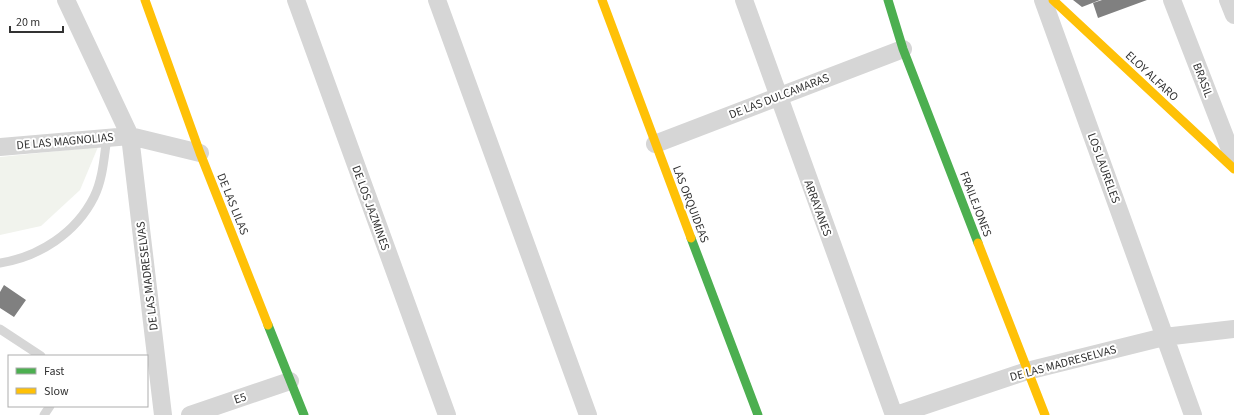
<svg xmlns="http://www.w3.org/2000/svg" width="1234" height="415" font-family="'Source Sans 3',sans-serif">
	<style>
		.green { fill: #f1f3ed }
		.building { fill: #808080 }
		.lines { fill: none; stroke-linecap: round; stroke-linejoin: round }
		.lane { stroke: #d6d6d6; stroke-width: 9 }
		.street { stroke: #d6d6d6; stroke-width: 18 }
		.fast { stroke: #4caf50; stroke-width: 9 }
		.slow { stroke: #ffc107; stroke-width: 9 }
		.labels { text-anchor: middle; stroke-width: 4; stroke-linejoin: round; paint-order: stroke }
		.street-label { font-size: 12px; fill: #323232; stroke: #fff }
	</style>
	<rect width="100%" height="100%" fill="#fff"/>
	<!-- green -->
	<path class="green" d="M 98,147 L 80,190 L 41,226 L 0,235 L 0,157 Z"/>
	<!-- building -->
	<path class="building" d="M 1073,0 L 1100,0 L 1082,7 Z
		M 1102,0 L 1147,0 L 1098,18 L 1093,3 Z
		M 4,285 L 26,300 L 14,317 L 0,308 L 0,292 Z"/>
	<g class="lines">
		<!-- lane -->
		<path class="lane" d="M 0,263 C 39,257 76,233 94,197 C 103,179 104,157 107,137
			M 0,329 L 41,356
			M 44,415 L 50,406"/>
		<!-- street -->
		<path class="street" d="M 66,0 L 130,136 L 200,153
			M 296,0 L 447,415
			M 437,0 L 588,415
			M 744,0 L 894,415
			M 1043,0 L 1193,415
			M 1172,0 L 1234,160
			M 1228,0 L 1234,15
			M 655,144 L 903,49
			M 0,147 L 130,136 L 163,415
			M 190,415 L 290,381
			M 896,415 L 1027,371 L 1164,337 L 1234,329"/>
		<!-- fast -->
		<path class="fast" d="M 888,0 L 903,49 L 978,243
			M 691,238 L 758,415
			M 268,325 L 304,415"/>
		<!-- slow -->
		<path class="slow" d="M 145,0 L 200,153 L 268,325
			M 602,0 L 691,238
			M 1053,0 L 1234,169
			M 978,243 L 1045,415"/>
	</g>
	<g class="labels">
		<!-- street labels -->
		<g class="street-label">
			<text transform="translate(1152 76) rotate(43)" y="4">ELOY ALFARO</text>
			<text transform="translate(1203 80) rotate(69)" y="4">BRASIL</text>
			<text transform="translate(779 96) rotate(-21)" y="4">DE LAS DULCAMARAS</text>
			<text transform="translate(65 141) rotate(-5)" y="4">DE LAS MAGNOLIAS</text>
			<text transform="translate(1104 168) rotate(70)" y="4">LOS LAURELES</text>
			<text transform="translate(233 204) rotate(68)" y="4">DE LAS LILAS</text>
			<text transform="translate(691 204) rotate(69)" y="4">LAS ORQUIDEAS</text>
			<text transform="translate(976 204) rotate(69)" y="4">FRAILEJONES</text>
			<text transform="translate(371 208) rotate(70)" y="4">DE LOS JAZMINES</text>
			<text transform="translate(818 208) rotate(70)" y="4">ARRAYANES</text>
			<text transform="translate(147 276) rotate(-97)" y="4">DE LAS MADRESELVAS</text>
			<text transform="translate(1063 363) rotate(-15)" y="4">DE LAS MADRESELVAS</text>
			<text transform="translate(240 398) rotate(-19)" y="4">E5</text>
		</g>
	</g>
	<!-- legend -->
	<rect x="8" y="355" width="140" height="52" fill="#ffffff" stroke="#adadad"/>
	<rect x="16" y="368" width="20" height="6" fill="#4caf50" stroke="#adadad"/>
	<text x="44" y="375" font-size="12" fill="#323232">Fast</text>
	<rect x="16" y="388" width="20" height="6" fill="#ffc107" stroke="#adadad"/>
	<text x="44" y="395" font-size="12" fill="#323232">Slow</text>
	<!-- scale -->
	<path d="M10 26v6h53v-6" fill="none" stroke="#323232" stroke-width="2"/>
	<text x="16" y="26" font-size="12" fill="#323232" stroke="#ffffff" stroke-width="3" paint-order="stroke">20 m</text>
</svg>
